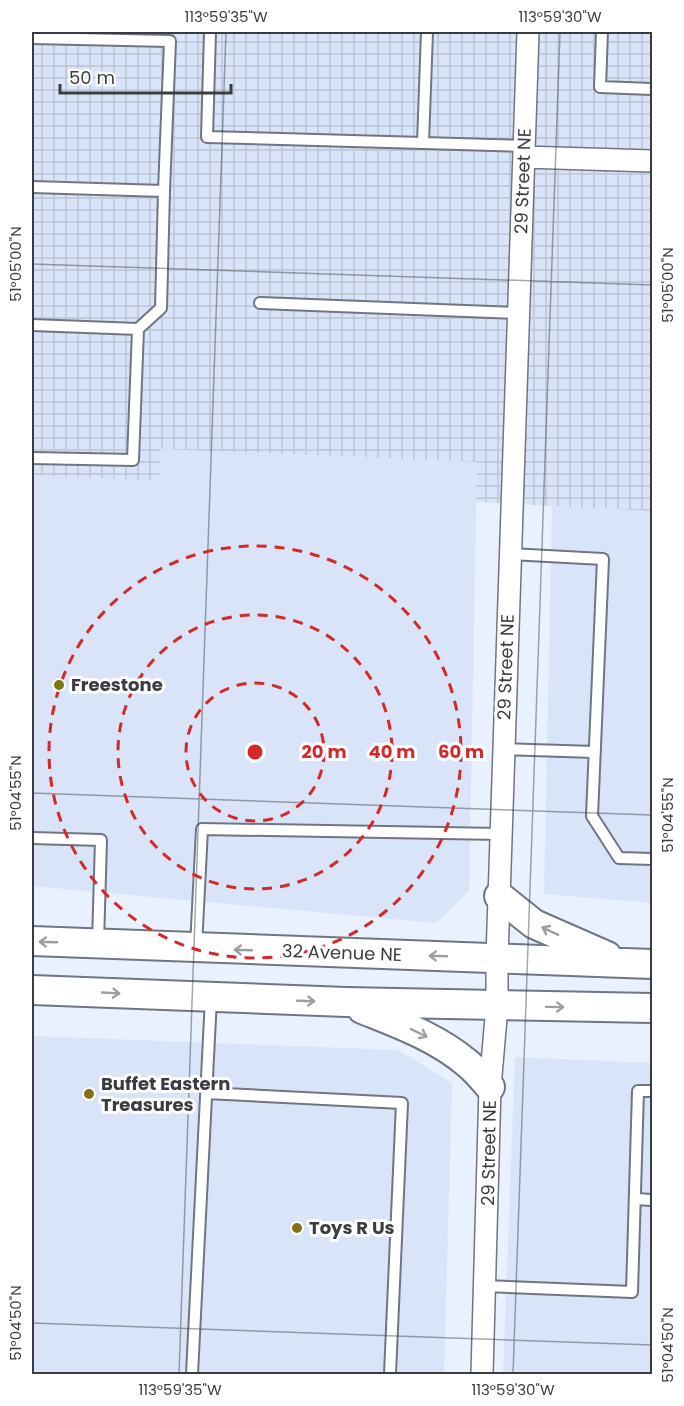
<svg xmlns="http://www.w3.org/2000/svg" width="684" height="1406" font-family="Poppins,sans-serif">
	<style>
		.built { fill: #d9e4f8 }
		.industrial { fill: url(#industrial-grid) }
		.lines { fill: none; stroke-linecap: round; stroke-linejoin: round }
		.lane-casing { stroke: #6f7682; stroke-width: 14 }
		.street-casing { stroke: #6f7682; stroke-width: 24 }
		.secondary-casing { stroke: #6f7682; stroke-width: 32 }
		.lane { stroke: #fff; stroke-width: 10 }
		.street { stroke: #fff; stroke-width: 21 }
		.secondary { stroke: #fff; stroke-width: 28 }
		.oneway { stroke: #9c9ea0 }
		.ticks { fill: none; stroke: #393c41; stroke-width: 1.5; stroke-opacity: 0.45 }
		.ring { fill: none; stroke: #d62828; stroke-width: 3; stroke-dasharray: 10 8 }
		.poi-dot { fill: #817314; stroke: #fff; stroke-width: 2 }
		.labels { text-anchor: middle; stroke-width: 6; stroke-linejoin: round; paint-order: stroke }
		.street-label { font-size: 18px; fill: #393c41; stroke: #fff }
		.poi-label { font-size: 18px; font-weight: bold; fill: #393c41; stroke: #fff; text-anchor: start }
		.centre { fill: #d62828; stroke: #fff; stroke-width: 3 }
		.ring-label { font-size: 18px; text-anchor: middle; font-weight: bold; fill: #d62828; stroke: #fff; stroke-width: 6; stroke-linejoin: round; paint-order: stroke }
		.neatline { fill: none; stroke: #393c41; stroke-width: 2 }
		.ticks-label { font-size: 15px; text-anchor: middle; fill: #393c41 }
	</style>
	<defs>
		<pattern id="industrial-grid" width="8" height="8" patternUnits="userSpaceOnUse" patternTransform="scale(1.5)"><rect width="8" height="8" fill="#d9e4f8"/><path d="M0 4h8M4 0v8" fill="none" stroke="#bbc4d6"/></pattern>
	</defs>
	<rect width="100%" height="100%" fill="#e9f0fe"/>
	<!-- built -->
	<path class="built" d="M 159,449 L 477,462 L 469,891 L 436,923 L 32,886 L 32,475 L 159,481 Z
		M 552,506 L 652,511 L 652,903 L 544,894 Z
		M 32,1036 L 398,1050 L 452,1083 L 444,1374 L 32,1374 Z
		M 515,1057 L 652,1063 L 652,1374 L 503,1374 Z"/>
	<!-- industrial -->
	<path class="industrial" d="M 32,32 L 652,32 L 652,511 L 476,502 L 477,462 L 160,449 L 159,481 L 32,475 Z"/>
	<g class="lines">
		<!-- lane casing -->
		<g class="lane-casing">
			<path id="lane" d="M 210,32 L 207,137 L 423,143
				M 427,32 L 423,143 L 524,146
				M 602,32 L 600,87 L 652,89
				M 32,38 L 170,41 L 164,191
				M 32,187 L 164,191 L 161,308 L 138,329
				M 260,303 L 518,313
				M 32,325 L 138,329 L 133,460 L 32,458
				M 510,554 L 603,559 L 592,816 L 619,858 L 652,859
				M 504,749 L 595,752
				M 32,838 L 101,840 L 98,943
				M 196,947 L 202,829 L 501,834
				M 206,1093 L 402,1103 L 390,1374
				M 636,1199 L 652,1200
				M 485,1286 L 632,1292 L 638,1091 L 652,1091
				M 192,1374 L 211,998"/>
		</g>
		<!-- street casing -->
		<g class="street-casing">
			<path id="street" d="M 524,157 L 652,161
				M 482,1374 L 490,1087 L 497,1006 L 497,958 L 528,32"/>
		</g>
		<!-- secondary casing -->
		<g class="secondary-casing">
			<path id="secondary" d="M 499,896 L 534,924 L 607,956
				M 32,941 L 652,964
				M 32,990 L 346,1002 L 652,1008
				M 362,1009 C 399,1024 436,1037 467,1063 C 476,1070 483,1079 490,1087"/>
		</g>
		<!-- lane -->
		<use href="#lane" class="lane"/>
		<!-- street -->
		<use href="#street" class="street"/>
		<!-- secondary -->
		<use href="#secondary" class="secondary"/>
	</g>
	<!-- one-way arrows -->
	<defs><path id="oneway-shaft" d="M-6 0H5M1.5-3L5.5 0L1.5 3" fill="none" stroke-width="1.6" stroke-linecap="round" stroke-linejoin="round" transform="scale(1.5)"/></defs>
	<g class="oneway">
		<use href="#oneway-shaft" transform="translate(550 931) rotate(-155)"/>
		<use href="#oneway-shaft" transform="translate(48 942) rotate(-178)"/>
		<use href="#oneway-shaft" transform="translate(243 950) rotate(-178)"/>
		<use href="#oneway-shaft" transform="translate(438 956) rotate(-178)"/>
		<use href="#oneway-shaft" transform="translate(111 993) rotate(3)"/>
		<use href="#oneway-shaft" transform="translate(306 1001) rotate(2)"/>
		<use href="#oneway-shaft" transform="translate(555 1007) rotate(1)"/>
		<use href="#oneway-shaft" transform="translate(419 1033) rotate(26)"/>
	</g>
	<!-- ticks -->
	<path class="ticks" d="M 32,264 L 652,285M 32,793 L 652,815M 32,1323 L 652,1345M 179,1374 L 226,32M 513,1374 L 560,32"/>
	<!-- distance rings -->
	<g class="ring">
		<circle cx="255" cy="752" r="69"/>
		<circle cx="255" cy="752" r="137"/>
		<circle cx="255" cy="752" r="206"/>
	</g>
	<!-- markers -->
	<g class="poi-dot">
		<circle cx="59" cy="685" r="6"/>
		<circle cx="89" cy="1094" r="6"/>
		<circle cx="297" cy="1228" r="6"/>
	</g>
	<g class="labels">
		<!-- street labels -->
		<g class="street-label">
			<text transform="translate(523 181) rotate(-88)" y="6">29 Street NE</text>
			<text transform="translate(506 667) rotate(-88)" y="6">29 Street NE</text>
			<text transform="translate(342 953) rotate(2)" y="6">32 Avenue NE</text>
			<text transform="translate(489 1153) rotate(-89)" y="6">29 Street NE</text>
		</g>
		<!-- poi labels -->
		<g class="poi-label">
			<text x="71" y="691">Freestone</text>
			<text x="101" y="1090">Buffet Eastern<tspan x="101" dy="21">Treasures</tspan></text>
			<text x="309" y="1234">Toys R Us</text>
		</g>
	</g>
	<circle cx="255" cy="752" r="9" class="centre"/>
	<g class="ring-label">
		<text x="324" y="758">20 m</text>
		<text x="392" y="758">40 m</text>
		<text x="461" y="758">60 m</text>
	</g>
	<!-- border -->
	<rect width="684" height="1406" fill="none" stroke="#ffffff" stroke-width="66"/>
	<!-- scale -->
	<path d="M60 84v9h171v-9" fill="none" stroke="#393c41" stroke-width="3"/>
	<text x="69" y="84" font-size="18" fill="#393c41" stroke="#ffffff" stroke-width="4.5" paint-order="stroke">50 m</text>
	<rect x="33" y="33" width="618" height="1340" class="neatline"/>
	<g class="ticks-label">
		<text x="226" y="22">113°59'35"W</text>
		<text x="560" y="22">113°59'30"W</text>
		<text transform="translate(16 264) rotate(-90)" y="5">51°05'00"N</text>
		<text transform="translate(668 285) rotate(-90)" y="5">51°05'00"N</text>
		<text transform="translate(16 793) rotate(-90)" y="5">51°04'55"N</text>
		<text transform="translate(668 815) rotate(-90)" y="5">51°04'55"N</text>
		<text transform="translate(16 1323) rotate(-90)" y="5">51°04'50"N</text>
		<text transform="translate(668 1345) rotate(-90)" y="5">51°04'50"N</text>
		<text x="180" y="1395">113°59'35"W</text>
		<text x="513" y="1395">113°59'30"W</text>
	</g>
</svg>
